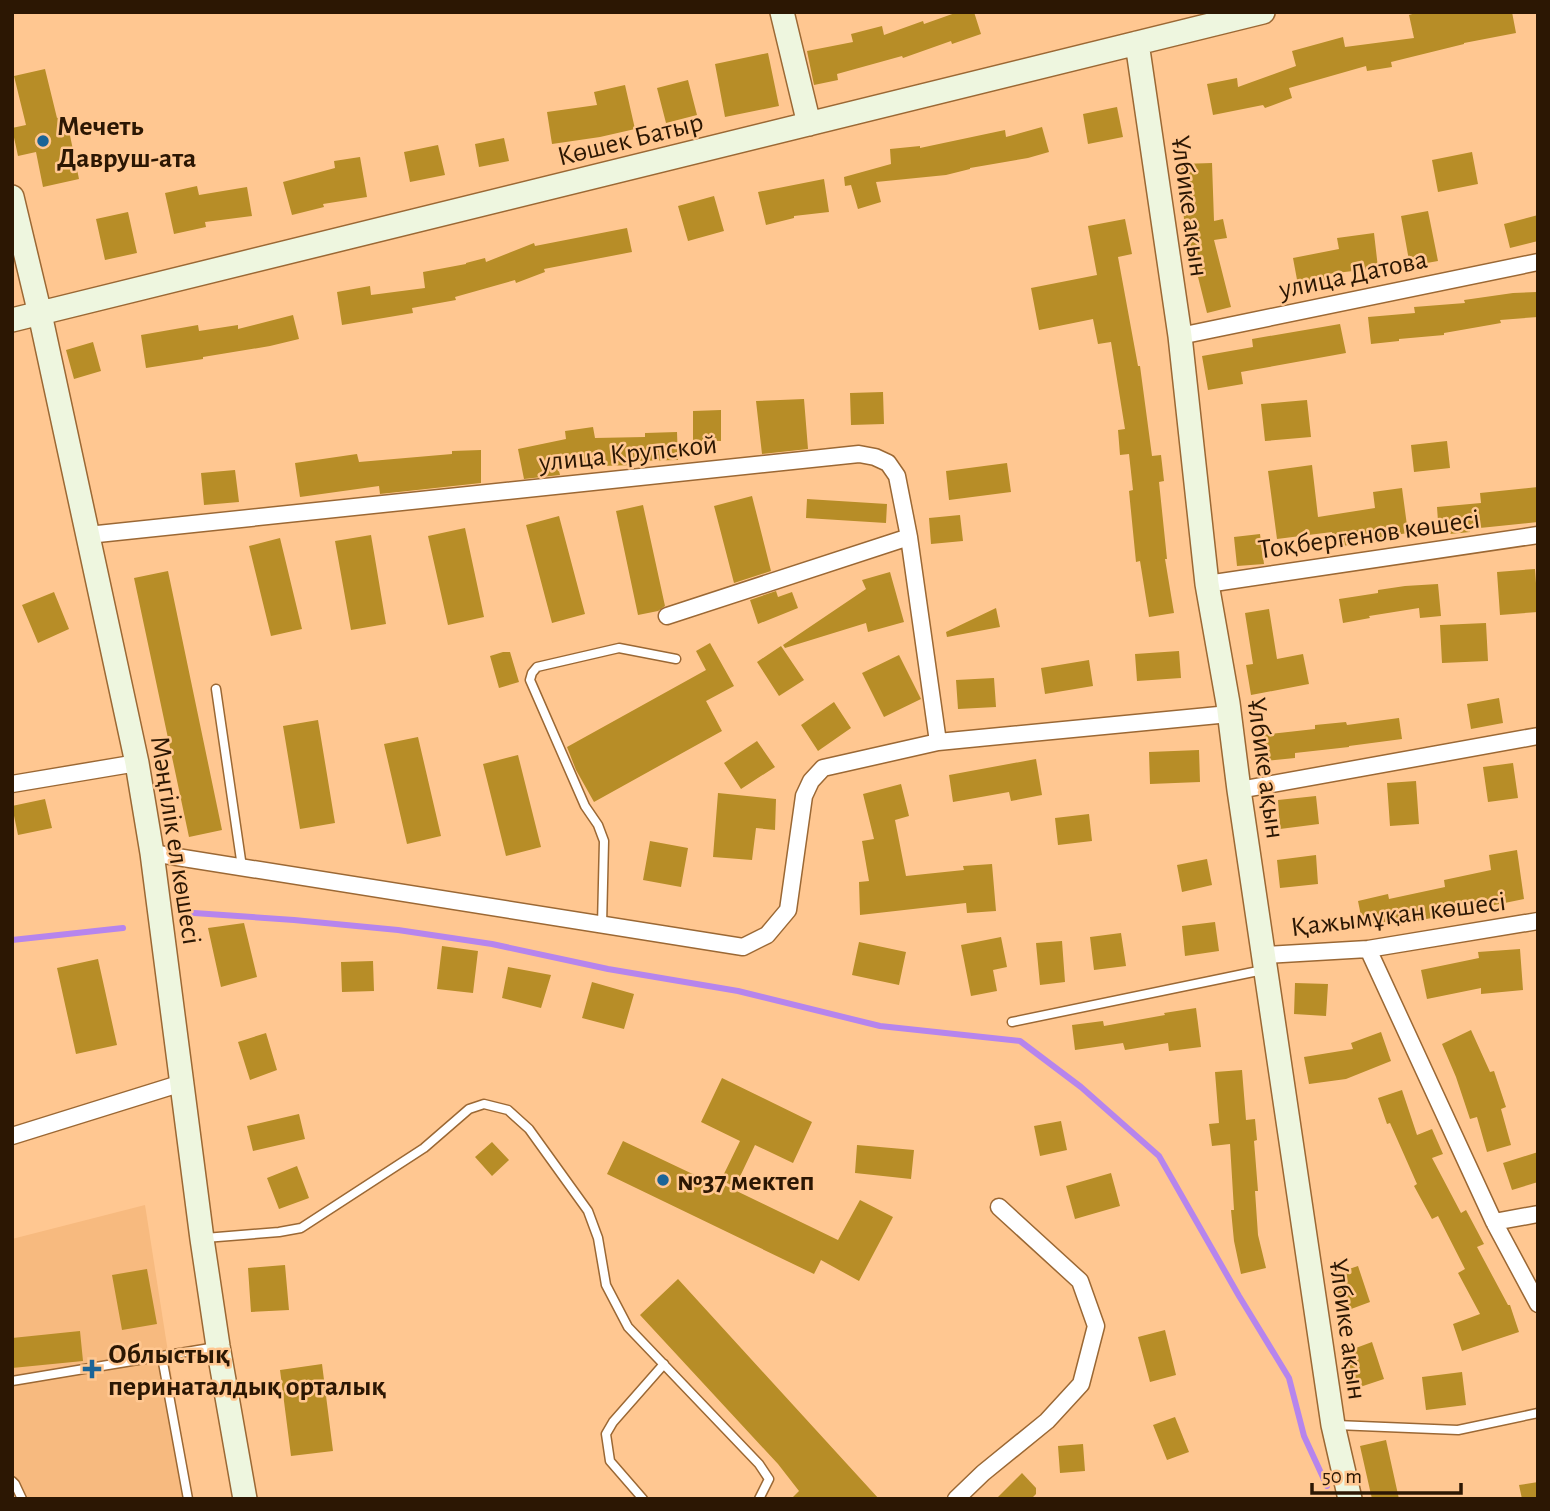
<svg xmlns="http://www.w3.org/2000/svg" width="1550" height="1511" font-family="'Alegreya Sans',sans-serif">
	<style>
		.built { fill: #f7ba7f }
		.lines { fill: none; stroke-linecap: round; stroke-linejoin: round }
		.stream { stroke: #b685ed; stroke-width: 6 }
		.building { fill: #b78d27 }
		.lane-casing { stroke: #9b6834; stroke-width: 11 }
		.street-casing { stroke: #9b6834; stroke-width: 19 }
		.secondary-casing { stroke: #9b6834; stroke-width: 26 }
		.lane { stroke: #fff; stroke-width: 8 }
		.street { stroke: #fff; stroke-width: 16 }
		.secondary { stroke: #eef6df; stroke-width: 23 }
		.poi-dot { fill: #1a6497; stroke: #ffc791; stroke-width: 2.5 }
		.labels { text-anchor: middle; stroke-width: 5; stroke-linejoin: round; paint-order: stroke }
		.poi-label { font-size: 28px; font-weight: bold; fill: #2c1703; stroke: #ffc791; text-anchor: start }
		.street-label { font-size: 28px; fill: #2c1703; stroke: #ffc791 }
	</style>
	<rect width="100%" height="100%" fill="#ffc791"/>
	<!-- built -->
	<path class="built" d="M 145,1205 L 191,1499 L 12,1499 L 12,1239 Z"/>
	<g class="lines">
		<!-- stream -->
		<path class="stream" d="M 194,913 L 294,920 L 398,930 L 492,944 L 608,969 L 738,991 L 880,1026 L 1020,1041 L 1081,1087 L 1159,1156 L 1239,1296 L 1289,1378 L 1304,1436 L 1327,1486
			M 12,940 L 123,928"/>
	</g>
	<!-- building -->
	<path class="building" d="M 958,12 L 974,12 L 981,34 L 952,44 L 951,41 L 903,58 L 902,56 L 837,74 L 838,80 L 814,85 L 807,51 L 853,42 L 851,34 L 882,26 L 884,35 L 923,21 L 924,24 Z
		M 1419,12 L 1512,12 L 1516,33 L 1464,43 L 1464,44 L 1391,62 L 1392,67 L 1367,71 L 1366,66 L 1289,88 L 1292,98 L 1265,108 L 1263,105 L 1213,115 L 1207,84 L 1237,78 L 1238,87 L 1296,66 L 1292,51 L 1343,37 L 1345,47 L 1414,38 L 1409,15 Z
		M 768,53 L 779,106 L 725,117 L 715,64 Z
		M 45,69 L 57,118 L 66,116 L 79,179 L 43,187 L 36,152 L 18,156 L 12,128 L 26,125 L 14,76 Z
		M 688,80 L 697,115 L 666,123 L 657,88 Z
		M 625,85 L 635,129 L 600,137 L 552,144 L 547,112 L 597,105 L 594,92 Z
		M 1117,107 L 1123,137 L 1088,144 L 1083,114 Z
		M 1042,127 L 1049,152 L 1028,158 L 970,168 L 970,169 L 946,175 L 876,182 L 881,202 L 858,209 L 851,185 L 845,186 L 844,177 L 891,164 L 890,149 L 920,146 L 920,148 L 1005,130 L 1006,137 Z
		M 504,138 L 509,161 L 479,167 L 475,144 Z
		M 438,145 L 445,175 L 410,182 L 404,152 Z
		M 1472,152 L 1478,184 L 1438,192 L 1432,160 Z
		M 360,157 L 367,197 L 323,204 L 324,207 L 292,215 L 283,182 L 335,168 L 334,161 Z
		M 1212,163 L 1214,221 L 1223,219 L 1227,238 L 1214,240 L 1231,307 L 1207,313 L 1190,245 L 1189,245 L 1184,220 L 1181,164 Z
		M 824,179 L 829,212 L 794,216 L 794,218 L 766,225 L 758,192 Z
		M 197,186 L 199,195 L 247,187 L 252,216 L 205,222 L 206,227 L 174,234 L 165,193 Z
		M 714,196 L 724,231 L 688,241 L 678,206 Z
		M 1428,211 L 1438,261 L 1410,266 L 1401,216 Z
		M 128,212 L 137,253 L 105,260 L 96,219 Z
		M 1538,215 L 1538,241 L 1510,248 L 1504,224 Z
		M 1125,219 L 1132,254 L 1118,257 L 1138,366 L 1140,366 L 1152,456 L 1161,455 L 1164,481 L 1159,482 L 1167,559 L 1165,559 L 1174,613 L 1149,617 L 1140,561 L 1136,562 L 1129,491 L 1133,490 L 1129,454 L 1120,455 L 1118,430 L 1125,429 L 1111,342 L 1098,344 L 1093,319 L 1039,330 L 1031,288 L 1097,275 L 1088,226 Z
		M 627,228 L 632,252 L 544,269 L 545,272 L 516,283 L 515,280 L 455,297 L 456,300 L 412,308 L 413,313 L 342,325 L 337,292 L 370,286 L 371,295 L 425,288 L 423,272 L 466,264 L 466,263 L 485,258 L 486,262 L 534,243 L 535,246 Z
		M 1374,233 L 1378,268 L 1328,274 L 1329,279 L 1298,285 L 1293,258 L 1339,249 L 1337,238 Z
		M 1537,292 L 1538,317 L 1500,320 L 1501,323 L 1444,333 L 1444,335 L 1399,339 L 1399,341 L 1371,344 L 1368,317 L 1415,313 L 1414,307 L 1465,303 L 1464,300 L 1513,293 Z
		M 293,315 L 299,339 L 270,346 L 203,357 L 203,359 L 146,368 L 141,335 L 198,325 L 199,331 L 238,325 L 238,329 Z
		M 1340,324 L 1346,353 L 1241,372 L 1243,384 L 1208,390 L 1202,356 L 1253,347 L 1252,339 Z
		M 93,342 L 101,371 L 74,379 L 66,350 Z
		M 883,392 L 884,424 L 851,425 L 850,393 Z
		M 804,399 L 808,449 L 762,454 L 756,401 Z
		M 1307,400 L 1311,437 L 1265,441 L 1261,404 Z
		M 721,410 L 721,441 L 693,441 L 693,411 Z
		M 593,427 L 595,438 L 645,437 L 645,433 L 677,432 L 678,460 L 634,461 L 634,465 L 602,466 L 602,461 L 558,467 L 560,475 L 524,479 L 518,449 L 566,439 L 565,431 Z
		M 1447,441 L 1450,468 L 1414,472 L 1411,445 Z
		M 481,450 L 481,483 L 380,494 L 379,486 L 300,497 L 295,463 L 357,454 L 359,462 L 452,454 L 452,451 Z
		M 1007,463 L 1011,492 L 949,500 L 946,471 Z
		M 1312,465 L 1318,517 L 1375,508 L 1373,492 L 1402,488 L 1408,533 L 1363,540 L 1364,543 L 1334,547 L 1332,532 L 1277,539 L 1268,471 Z
		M 235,470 L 239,502 L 204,505 L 201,473 Z
		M 1538,487 L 1538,522 L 1470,529 L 1470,532 L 1439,535 L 1437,507 L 1481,503 L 1480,493 Z
		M 752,496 L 771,571 L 734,583 L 714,506 Z
		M 807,499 L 887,504 L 886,523 L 806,518 Z
		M 643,505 L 665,606 L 658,611 L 638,615 L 616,511 Z
		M 960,515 L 963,541 L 931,544 L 929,518 Z
		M 559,516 L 585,614 L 552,623 L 526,525 Z
		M 465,528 L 484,617 L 448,625 L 428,536 Z
		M 1260,534 L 1264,564 L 1237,566 L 1234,537 Z
		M 371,535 L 386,624 L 351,630 L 335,541 Z
		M 280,538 L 302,629 L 271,636 L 249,546 Z
		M 1535,569 L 1538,612 L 1500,615 L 1497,572 Z
		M 168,571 L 222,830 L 189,837 L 134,578 Z
		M 890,572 L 904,622 L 868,632 L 866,623 L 785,648 L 783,645 L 866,589 L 862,580 Z
		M 1438,584 L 1441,616 L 1420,618 L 1419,608 L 1369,616 L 1370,618 L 1343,623 L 1339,599 L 1378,593 L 1378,590 L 1405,586 Z
		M 776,591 L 778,597 L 792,592 L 798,608 L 758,624 L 750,600 Z
		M 54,592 L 69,629 L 38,643 L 22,605 Z
		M 996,608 L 1000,627 L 947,637 L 946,632 Z
		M 1269,609 L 1277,659 L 1303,654 L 1309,684 L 1251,695 L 1246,665 L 1253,664 L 1245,613 Z
		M 1486,623 L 1488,661 L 1442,663 L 1440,625 Z
		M 710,643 L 734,686 L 706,701 L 722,731 L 594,802 L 576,770 L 567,747 L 706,670 L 696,651 Z
		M 781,646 L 804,680 L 779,696 L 757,662 Z
		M 1179,651 L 1181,678 L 1137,681 L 1135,654 Z
		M 503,652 L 510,652 L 519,682 L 499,688 L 490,656 Z
		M 899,655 L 921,699 L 884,717 L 862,673 Z
		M 1089,660 L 1093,686 L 1045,694 L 1041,668 Z
		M 994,678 L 996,707 L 958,709 L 956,680 Z
		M 1499,698 L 1503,723 L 1471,729 L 1467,704 Z
		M 834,702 L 851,728 L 818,751 L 801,725 Z
		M 1399,718 L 1402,739 L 1349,746 L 1349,747 L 1295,753 L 1295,758 L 1264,761 L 1261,735 L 1315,729 L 1315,725 L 1346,722 L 1347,725 Z
		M 318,720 L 335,823 L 300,829 L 283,726 Z
		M 418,737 L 441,836 L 407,844 L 384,744 Z
		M 757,741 L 775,767 L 741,789 L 724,763 Z
		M 1199,750 L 1200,782 L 1150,784 L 1149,752 Z
		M 518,755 L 541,847 L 506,856 L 483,764 Z
		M 1036,759 L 1042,795 L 1011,801 L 1009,792 L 953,802 L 949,775 Z
		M 1513,763 L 1518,798 L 1488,802 L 1483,767 Z
		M 1416,781 L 1419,824 L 1390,826 L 1387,783 Z
		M 901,784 L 909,816 L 895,820 L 906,876 L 964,870 L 963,866 L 992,864 L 996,911 L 967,913 L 966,903 L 860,915 L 859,882 L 869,881 L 862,841 L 874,839 L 863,794 Z
		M 718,793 L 776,799 L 775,830 L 756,828 L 752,860 L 713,857 Z
		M 1316,796 L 1319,824 L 1280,829 L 1278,800 Z
		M 45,799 L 52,828 L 18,835 L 12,806 Z
		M 1089,814 L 1092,841 L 1058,845 L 1055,818 Z
		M 650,841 L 688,848 L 681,887 L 643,880 Z
		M 1517,850 L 1524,899 L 1407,923 L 1406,918 L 1363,926 L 1358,901 L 1388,894 L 1389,899 L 1445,887 L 1444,880 L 1491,870 L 1489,855 Z
		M 1316,855 L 1318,884 L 1280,888 L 1277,860 Z
		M 1207,859 L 1212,885 L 1182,892 L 1177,865 Z
		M 1215,922 L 1219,951 L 1185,956 L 1182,926 Z
		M 244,923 L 257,977 L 221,987 L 208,928 Z
		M 1121,933 L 1126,966 L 1094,970 L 1090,937 Z
		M 1001,937 L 1007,967 L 993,970 L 997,991 L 971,996 L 961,945 Z
		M 1062,941 L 1065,982 L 1040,985 L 1036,943 Z
		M 859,942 L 906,952 L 899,985 L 852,975 Z
		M 442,946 L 478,951 L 473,993 L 437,989 Z
		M 1520,949 L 1523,990 L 1481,994 L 1481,988 L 1427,999 L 1421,970 L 1479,958 L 1478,952 Z
		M 98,959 L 117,1045 L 76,1054 L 57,968 Z
		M 373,961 L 374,991 L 342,992 L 341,962 Z
		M 508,967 L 551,975 L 541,1008 L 502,998 Z
		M 592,982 L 634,994 L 624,1029 L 582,1018 Z
		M 1295,983 L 1328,984 L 1326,1016 L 1294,1014 Z
		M 1196,1008 L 1201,1047 L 1169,1051 L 1168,1043 L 1125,1050 L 1123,1043 L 1075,1050 L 1072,1025 L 1103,1021 L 1104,1026 L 1165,1015 L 1164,1013 Z
		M 1471,1030 L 1490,1072 L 1494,1071 L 1506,1107 L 1501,1109 L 1511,1145 L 1487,1152 L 1477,1117 L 1470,1119 L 1456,1077 L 1442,1044 Z
		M 1381,1032 L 1391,1061 L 1346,1079 L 1309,1084 L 1304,1057 L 1353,1049 L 1351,1043 Z
		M 266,1033 L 277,1070 L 250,1080 L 238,1042 Z
		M 1242,1070 L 1246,1120 L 1255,1119 L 1257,1140 L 1254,1141 L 1258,1191 L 1255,1191 L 1258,1235 L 1266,1268 L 1241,1274 L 1234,1241 L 1231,1210 L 1234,1210 L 1230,1144 L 1212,1146 L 1209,1124 L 1219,1123 L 1215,1072 Z
		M 722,1078 L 812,1122 L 793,1163 L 755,1145 L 735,1187 L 721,1180 L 740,1141 L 701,1122 Z
		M 1402,1090 L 1417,1135 L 1432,1129 L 1443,1154 L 1432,1158 L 1461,1213 L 1466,1210 L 1484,1244 L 1477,1247 L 1508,1305 L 1510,1305 L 1519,1332 L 1462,1351 L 1453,1324 L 1480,1314 L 1458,1273 L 1465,1269 L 1438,1216 L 1432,1219 L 1414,1186 L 1417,1184 L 1390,1123 L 1387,1124 L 1378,1098 Z
		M 299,1114 L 305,1139 L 253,1151 L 247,1126 Z
		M 1061,1121 L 1067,1150 L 1040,1156 L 1034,1126 Z
		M 623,1141 L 718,1186 L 720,1183 L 838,1240 L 860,1200 L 893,1217 L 859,1281 L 821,1260 L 814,1274 L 607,1174 Z
		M 492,1142 L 509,1160 L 492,1176 L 475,1157 Z
		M 857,1145 L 914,1150 L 911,1179 L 855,1173 Z
		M 1538,1152 L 1538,1182 L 1512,1190 L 1503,1163 Z
		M 297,1166 L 309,1198 L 279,1209 L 267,1178 Z
		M 1111,1173 L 1120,1206 L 1075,1219 L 1066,1186 Z
		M 285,1265 L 289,1310 L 251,1312 L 248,1268 Z
		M 1358,1266 L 1370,1302 L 1343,1312 L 1331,1275 Z
		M 147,1269 L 157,1324 L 122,1330 L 112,1275 Z
		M 678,1279 L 879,1499 L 791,1499 L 799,1491 L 778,1464 L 640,1315 Z
		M 1165,1330 L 1176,1375 L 1150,1382 L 1138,1337 Z
		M 80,1331 L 83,1361 L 12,1368 L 12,1338 Z
		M 1372,1342 L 1384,1379 L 1357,1388 L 1345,1352 Z
		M 322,1364 L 333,1451 L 291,1456 L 280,1370 Z
		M 1462,1372 L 1466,1405 L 1426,1410 L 1422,1377 Z
		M 1175,1417 L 1189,1452 L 1167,1460 L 1153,1425 Z
		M 1386,1440 L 1399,1499 L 1372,1499 L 1360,1446 Z
		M 1083,1444 L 1085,1471 L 1060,1473 L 1058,1446 Z
		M 1022,1473 L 1036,1488 L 1036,1494 L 1031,1499 L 996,1499 Z
		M 1538,1482 L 1538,1499 L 1522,1499 L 1519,1485 Z"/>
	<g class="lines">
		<!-- lane casing -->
		<g class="lane-casing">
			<path id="lane" d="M 216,689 L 242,867
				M 602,925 L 604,841 L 598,825 L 585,806 L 530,680 L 532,673 L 537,667 L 619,648 L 676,659
				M 1012,1022 L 1263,970
				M 205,1238 L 279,1232 L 301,1228 L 424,1148 L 469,1109 L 484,1104 L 508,1110 L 529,1129 L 588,1211 L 598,1238 L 606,1285 L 628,1327 L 759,1464 L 769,1479 L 759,1499
				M 162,1357 L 188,1499
				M 12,1381 L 216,1347
				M 1336,1425 L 1458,1430 L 1538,1413
				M 12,1481 L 15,1484 L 22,1499
				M 643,1499 L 610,1461 L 606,1434 L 613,1422 L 664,1364"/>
		</g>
		<!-- street casing -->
		<g class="street-casing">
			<path id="street" d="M 1180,336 L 1538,262
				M 88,535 L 859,454 L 875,457 L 888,463 L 897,476 L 909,537 L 938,742
				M 1207,584 L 1538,535
				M 667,616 L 909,537
				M 12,784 L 137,763
				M 1239,790 L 1538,736
				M 152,853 L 743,947 L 767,935 L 788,910 L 804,796 L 811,781 L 823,768 L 938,742 L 1229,714
				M 1368,949 L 1494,1222 L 1538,1304
				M 1264,955 L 1368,949 L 1538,921
				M 12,1136 L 182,1083
				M 1494,1222 L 1538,1214
				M 956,1499 L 983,1473 L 1047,1421 L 1081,1384 L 1096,1326 L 1080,1281 L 999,1207"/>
		</g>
		<!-- secondary casing -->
		<g class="secondary-casing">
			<path id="secondary" d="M 782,12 L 809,124
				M 1137,43 L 1180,336 L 1207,584 L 1228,703 L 1239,790 L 1333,1425 L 1350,1499
				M 12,197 L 40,314 L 137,763 L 152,853 L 202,1239 L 218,1346 L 245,1499
				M 12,320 L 1263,12"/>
		</g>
		<!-- lane -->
		<use href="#lane" class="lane"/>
		<!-- street -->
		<use href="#street" class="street"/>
		<!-- secondary -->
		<use href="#secondary" class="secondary"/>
	</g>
	<!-- markers -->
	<g class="poi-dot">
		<circle cx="43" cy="141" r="7"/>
		<circle cx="663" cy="1180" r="7"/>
		<path d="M88.5 1358.5h7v7h7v7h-7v7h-7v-7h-7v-7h7z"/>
	</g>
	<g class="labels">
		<!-- poi labels -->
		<g class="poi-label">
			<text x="57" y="135">Мечеть<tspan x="57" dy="32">Давруш-ата</tspan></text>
			<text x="677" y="1190">№37 мектеп</text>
			<text x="108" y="1363">Облыстық<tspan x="108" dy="32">перинаталдық орталық</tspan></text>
		</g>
		<!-- street labels -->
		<g class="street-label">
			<text transform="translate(630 138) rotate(-14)" y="10">Көшек Батыр</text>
			<text transform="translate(1191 206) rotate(82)" y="10">Ұлбике ақын</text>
			<text transform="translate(1353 273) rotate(-12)" y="10">улица Датова</text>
			<text transform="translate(628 452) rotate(-6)" y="10">улица Крупской</text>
			<text transform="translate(1369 533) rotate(-8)" y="10">Тоқбергенов көшесі</text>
			<text transform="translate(1267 768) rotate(82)" y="10">Ұлбике ақын</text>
			<text transform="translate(177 840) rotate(81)" y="10">Мәңгілік ел көшесі</text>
			<text transform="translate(1398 913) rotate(-7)" y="10">Қажымұқан көшесі</text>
			<text transform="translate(1349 1329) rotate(82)" y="10">Ұлбике ақын</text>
		</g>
	</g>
	<!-- border -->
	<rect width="1550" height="1511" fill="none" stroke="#2c1703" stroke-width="28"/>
	<!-- scale -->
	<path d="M1312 1483v10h149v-10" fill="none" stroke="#2c1703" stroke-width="3.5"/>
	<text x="1322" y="1483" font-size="21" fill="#2c1703" stroke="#ffc791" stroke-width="5" paint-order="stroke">50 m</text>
</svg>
